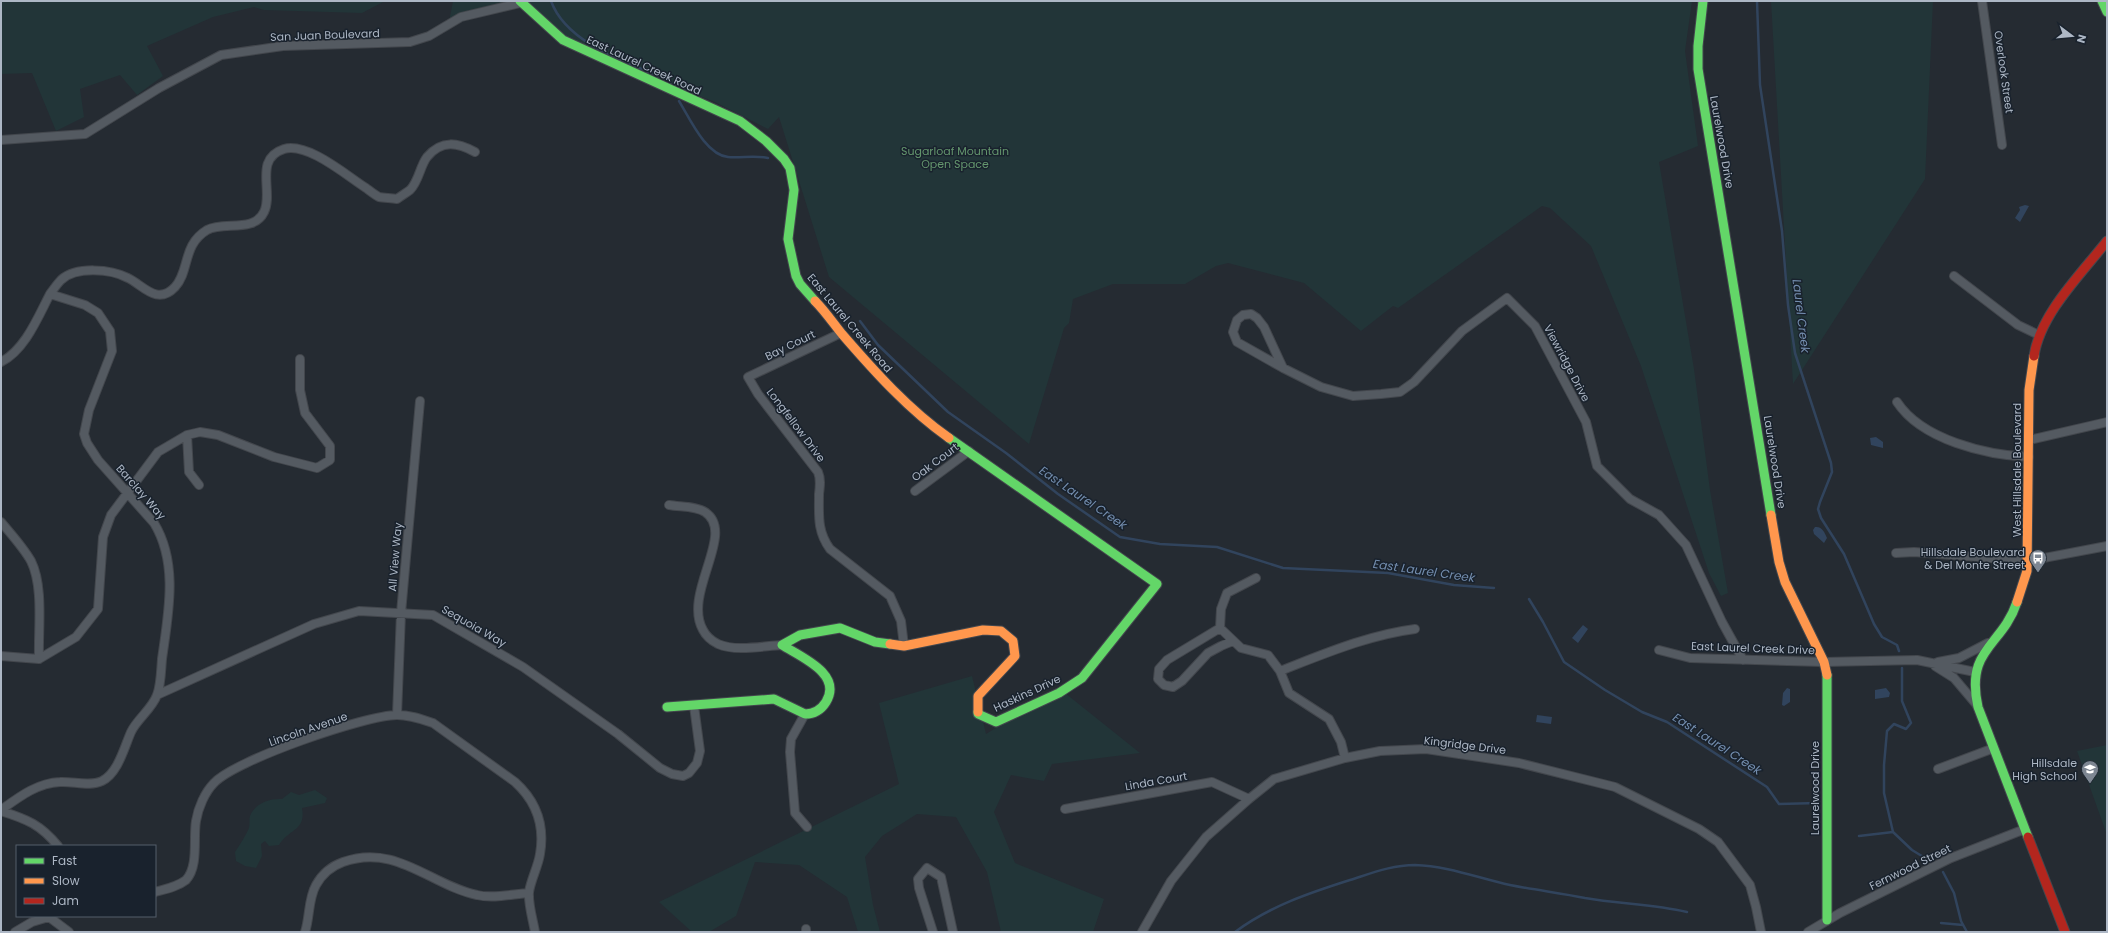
<svg xmlns="http://www.w3.org/2000/svg" width="2108" height="933" font-family="Poppins,sans-serif">
	<style>
		.green { fill: #223538 }
		.water { fill: #31445d }
		.lines { fill: none; stroke-linecap: round; stroke-linejoin: round }
		.stream { stroke: #31445d; stroke-width: 2.5 }
		.street-casing { stroke: #43474d; stroke-width: 10 }
		.fast-casing { stroke: #43474d; stroke-width: 11 }
		.slow-casing { stroke: #43474d; stroke-width: 11 }
		.jam-casing { stroke: #43474d; stroke-width: 11 }
		.street { stroke: #545a61; stroke-width: 8 }
		.fast { stroke: #63d668; stroke-width: 9 }
		.slow { stroke: #ff974d; stroke-width: 9 }
		.jam { stroke: #b3261e; stroke-width: 9 }
		.labels { text-anchor: middle; stroke-width: 3; stroke-linejoin: round; paint-order: stroke }
		.street-label { font-size: 11px; fill: #adb7c5; stroke: #19222d }
		.park-label { font-size: 11px; fill: #64966e; stroke: #19222d }
		.poi-label { font-size: 11px; fill: #adb7c5; stroke: #19222d; text-anchor: end }
		.water-label { font-size: 12px; font-style: italic; fill: #748eaf; stroke: #19222d }
	</style>
	<rect width="100%" height="100%" fill="#252b32"/>
	<!-- green -->
	<path class="green" d="M 1,1 L 385,1 L 362,13 L 264,10 L 254,7 L 213,17 L 147,46 L 163,76 L 137,95 L 120,75 L 80,89 L 84,117 L 56,131 L 32,73 L 1,74 Z
		M 453,1 L 1692,1 L 1685,51 L 1698,146 L 1659,162 L 1694,369 L 1710,490 L 1728,593 L 1721,596 L 1709,573 L 1641,366 L 1591,246 L 1550,208 L 1542,206 L 1398,308 L 1393,306 L 1361,331 L 1304,283 L 1228,263 L 1216,266 L 1185,284 L 1113,284 L 1073,299 L 1069,323 L 1064,328 L 1029,444 L 829,277 L 779,117 L 768,129 L 715,102 L 562,43 L 519,7 L 480,15 L 448,27 Z
		M 1771,1 L 1933,1 L 1925,179 L 1793,384 Z
		M 972,676 L 986,734 L 1060,689 L 1140,753 L 1052,764 L 1044,781 L 1011,775 L 994,812 L 1015,863 L 1104,899 L 1093,932 L 1001,932 L 987,872 L 956,817 L 917,814 L 882,836 L 865,857 L 873,905 L 880,932 L 858,932 L 847,897 L 799,865 L 755,862 L 736,916 L 709,932 L 692,932 L 659,902 L 899,784 L 879,703 Z
		M 2107,745 L 2107,835 L 2077,751 Z
		M 315,790 L 327,798 L 325,803 L 302,808 C 306,831 290,828 279,845 L 269,846 L 265,841 L 261,844 L 262,856 L 256,868 L 245,866 L 236,861 L 235,852 C 240,844 245,837 249,828 C 250,824 249,819 250,816 C 255,803 270,798 282,799 L 291,792 L 299,795 Z"/>
	<!-- water -->
	<path class="water" d="M 2025,205 L 2029,206 L 2020,222 L 2015,218 L 2020,210 L 2019,207 Z
		M 1876,437 L 1883,442 L 1883,448 L 1871,445 L 1870,438 Z
		M 1815,527 C 1822,526 1825,533 1827,538 L 1824,543 L 1814,534 L 1813,530 Z
		M 1583,625 L 1588,629 L 1578,643 L 1572,638 Z
		M 1787,688 L 1790,689 L 1790,702 L 1784,706 L 1782,705 L 1783,693 Z
		M 1886,688 L 1890,693 L 1889,697 L 1875,699 L 1875,690 Z
		M 1537,715 L 1552,717 L 1551,724 L 1536,722 Z"/>
	<g class="lines">
		<!-- stream -->
		<path class="stream" d="M 551,1 C 567,45 630,63 669,80
			M 1757,1 L 1760,85 L 1782,231 L 1788,305 L 1795,353 L 1831,463 L 1832,472 L 1820,502 L 1818,509 L 1821,518 L 1844,554 L 1874,624 L 1882,637 L 1897,645 L 1899,651
			M 679,101 C 690,119 706,155 728,157 C 742,158 755,155 768,158
			M 860,321 L 878,345 L 948,412 L 1006,453 L 1058,494 L 1120,537 L 1160,544 L 1217,547 L 1283,568 L 1388,573 L 1454,585 L 1494,588
			M 1529,599 L 1543,622 L 1564,662 L 1605,690 L 1642,712 L 1667,722 L 1767,787 L 1779,804 L 1818,803
			M 1902,668 L 1902,701 L 1911,723 L 1906,729 L 1894,724 L 1887,731 L 1884,765 L 1884,793 L 1893,832 L 1912,850 L 1930,861
			M 1859,836 L 1893,832
			M 1943,872 L 1954,893 L 1961,921 L 1967,932
			M 1941,923 L 1963,925
			M 1235,932 C 1270,906 1309,893 1350,880 C 1372,873 1392,865 1415,865 C 1448,866 1478,878 1510,885 C 1535,890 1560,893 1585,898 C 1619,904 1653,904 1687,912"/>
		<!-- street casing -->
		<g class="street-casing">
			<path id="street" d="M 1982,1 L 2002,145
				M 1,140 L 85,134 L 159,88 L 221,55 L 283,46 L 410,42 L 429,36 L 461,17 L 520,3
				M 1954,276 L 2018,325 L 2039,335
				M 50,294 C 53,290 57,284 61,280 C 76,266 111,269 128,278 C 143,285 157,306 175,287 C 190,271 182,245 207,230 C 224,221 254,233 264,212 C 274,192 253,159 284,149 C 308,142 347,176 366,188 C 370,191 375,195 379,197 C 384,198 391,198 397,199 C 401,196 406,193 410,190 C 419,181 420,166 427,157 C 442,139 458,143 475,152
				M 841,333 L 748,377 L 758,394 L 818,472 C 821,479 820,486 819,494 C 819,516 817,531 830,549 L 890,596 L 901,621 L 904,646
				M 1,362 C 25,350 38,317 50,294 L 85,305 L 98,313 L 110,331 L 112,351 L 89,410 L 84,434 L 87,443 L 98,460 L 154,523 C 179,564 168,615 162,659 C 161,670 161,685 157,695 C 152,709 137,719 131,732 C 124,748 118,773 102,781 C 90,787 73,781 60,782 C 37,783 19,797 1,810
				M 1283,368 L 1264,327 L 1257,318 L 1251,314 L 1243,315 L 1237,320 L 1233,332 L 1237,342 L 1283,368 L 1321,387 L 1353,396 L 1381,394 L 1400,392 L 1414,382 L 1462,331 L 1507,298 L 1535,326 L 1586,422 L 1597,466 L 1630,499 L 1659,515 L 1686,545 L 1722,622 L 1743,660
				M 1897,402 C 1922,440 1986,455 2029,457
				M 187,435 L 189,472 L 199,485
				M 2029,440 L 2107,422
				M 915,491 L 969,451
				M 669,505 C 680,507 696,506 705,512 C 737,533 682,593 703,630 C 706,636 712,641 718,644 C 736,652 763,646 782,645
				M 1,522 C 11,534 23,547 31,561 C 44,587 38,630 39,659
				M 1896,553 L 1914,552 L 2028,561 L 2107,546
				M 1256,578 L 1227,593 L 1221,609 L 1220,628 L 1241,648 L 1268,655 L 1280,671 L 1289,693 L 1329,719 L 1341,742 L 1345,758
				M 1220,628 L 1167,660 L 1159,669 L 1158,679 L 1164,685 L 1173,687 L 1182,681 L 1208,653 L 1221,646 L 1233,641
				M 1659,650 L 1690,658 L 1824,662 L 1917,660 L 1975,672
				M 1,656 L 39,659 L 76,637 L 98,609 L 103,537 L 111,515 L 158,452 L 187,435 L 200,432 L 218,435 L 274,457 L 317,468 L 330,460 L 330,446 L 305,413 L 300,390 L 300,359
				M 1938,662 L 1959,658 L 1988,643
				M 1935,666 L 1954,678 L 1976,704
				M 1280,671 C 1324,654 1368,635 1415,629
				M 157,695 L 314,624 L 359,611 L 433,615 L 523,667 L 618,734 L 660,768 L 672,774 L 683,776 L 689,773 L 697,763 L 700,751 L 694,706
				M 805,714 L 791,739 L 790,752 L 795,813 L 807,827
				M 397,715 L 401,613 L 420,401
				M 1938,769 L 1994,748
				M 1065,809 L 1212,782 L 1249,799
				M 1,811 C 27,819 41,825 58,846
				M 155,892 C 166,889 177,887 186,880 C 199,866 193,838 196,821 C 198,808 205,792 214,783 C 235,760 366,715 397,715 C 410,715 421,719 433,723 L 515,782 C 536,801 545,825 540,854 C 538,867 531,879 529,892 C 528,904 533,920 535,932
				M 49,917 L 69,932
				M 806,929 L 806,932
				M 15,932 L 32,922 L 52,916
				M 305,932 C 310,917 308,899 316,885 C 322,874 332,866 343,862 C 396,843 430,885 477,895 C 493,899 513,894 529,893
				M 933,932 L 919,888 L 918,879 L 927,868 L 941,877 L 953,932
				M 1142,932 L 1171,881 L 1206,837 L 1249,799 L 1274,779 L 1345,758 L 1380,751 L 1426,749 L 1519,763 L 1615,787 L 1699,829 L 1718,842 L 1750,885 L 1756,907 L 1761,932
				M 1808,932 L 1840,913 L 1951,858 L 2025,829"/>
		</g>
		<!-- fast casing -->
		<g class="fast-casing">
			<path id="fast" d="M 520,1 L 563,40 L 740,121 L 766,141 L 784,159 L 790,168 L 794,190 L 788,239 L 796,276 L 800,284 L 815,301
				M 1703,1 L 1698,46 L 1698,69 L 1771,515
				M 2102,1 L 2107,12
				M 949,438 L 1157,584 L 1082,678 L 1059,693 L 996,722 L 978,714 L 978,712
				M 2017,602 C 2002,647 1965,648 1978,707 L 2028,837
				M 1827,675 L 1827,920
				M 667,707 L 774,699 L 805,714 C 814,714 821,710 826,702 C 843,674 801,657 782,645 L 800,635 L 840,628 L 875,642 L 890,644"/>
		</g>
		<!-- slow casing -->
		<g class="slow-casing">
			<path id="slow" d="M 815,301 C 825,311 833,323 842,334 C 874,371 909,410 949,438
				M 1771,515 L 1779,562 L 1785,582 L 1824,662 L 1827,675
				M 2017,602 L 2027,571 L 2029,390 L 2034,356
				M 890,644 L 904,646 L 983,630 L 1001,631 L 1013,641 L 1015,656 L 978,696 L 978,712"/>
		</g>
		<!-- jam casing -->
		<g class="jam-casing">
			<path id="jam" d="M 2034,356 C 2040,314 2082,273 2107,241
				M 2028,837 L 2065,932"/>
		</g>
		<!-- street -->
		<use href="#street" class="street"/>
		<!-- fast -->
		<use href="#fast" class="fast"/>
		<!-- slow -->
		<use href="#slow" class="slow"/>
		<!-- jam -->
		<use href="#jam" class="jam"/>
	</g>
	<!-- icons -->
	<defs>
		<g id="bus-pin" transform="scale(0.9)"><path d="M0 17L-7.5 6A9.5 9.5 0 1 1 7.5 6Z" fill="#7d8692" stroke="#19222d"/><path d="M-5-6H5V4H4V6H2V4H-2V6H-4V4H-5ZM-3.5-4V0h7V-4ZM-3.5 1.2v1.5H-2V1.2ZM2 1.2v1.5H3.5V1.2Z" fill="#fff"/></g>
		<g id="school-pin" transform="scale(0.9)"><path d="M0 17L-7.5 6A9.5 9.5 0 1 1 7.5 6Z" fill="#7d8692" stroke="#19222d"/><path d="M0-5L7-2L0 1L-7-2ZM-4 1L0 2.5L4 1V4Q0 6-4 4Z" fill="#fff"/></g>
	</defs>
	<g fill-rule="evenodd">
		<use href="#bus-pin" x="2038" y="558"/>
		<use href="#school-pin" x="2090" y="769"/>
	</g>
	<g class="labels">
		<!-- street labels -->
		<g class="street-label">
			<text transform="translate(325 35) rotate(-2)" y="4">San Juan Boulevard</text>
			<text transform="translate(644 65) rotate(25)" y="4">East Laurel Creek Road</text>
			<text transform="translate(2004 72) rotate(82)" y="4">Overlook Street</text>
			<text transform="translate(1722 142) rotate(80)" y="4">Laurelwood Drive</text>
			<text transform="translate(850 323) rotate(50)" y="4">East Laurel Creek Road</text>
			<text transform="translate(790 345) rotate(-26)" y="4">Bay Court</text>
			<text transform="translate(1567 363) rotate(62)" y="4">Viewridge Drive</text>
			<text transform="translate(796 425) rotate(53)" y="4">Longfellow Drive</text>
			<text transform="translate(935 462) rotate(-37)" y="4">Oak Court</text>
			<text transform="translate(1775 462) rotate(81)" y="4">Laurelwood Drive</text>
			<text transform="translate(2017 470) rotate(-90)" y="4">West Hillsdale Boulevard</text>
			<text transform="translate(141 492) rotate(49)" y="4">Barclay Way</text>
			<text transform="translate(395 557) rotate(-85)" y="4">All View Way</text>
			<text transform="translate(474 626) rotate(30)" y="4">Sequoia Way</text>
			<text transform="translate(1753 648) rotate(2)" y="4">East Laurel Creek Drive</text>
			<text transform="translate(1027 693) rotate(-25)" y="4">Haskins Drive</text>
			<text transform="translate(308 729) rotate(-19)" y="4">Lincoln Avenue</text>
			<text transform="translate(1465 745) rotate(7)" y="4">Kingridge Drive</text>
			<text transform="translate(1156 781) rotate(-10)" y="4">Linda Court</text>
			<text transform="translate(1815 788) rotate(-90)" y="4">Laurelwood Drive</text>
			<text transform="translate(1910 867) rotate(-26)" y="4">Fernwood Street</text>
		</g>
		<!-- park labels -->
		<g class="park-label">
			<text x="955" y="155">Sugarloaf Mountain<tspan x="955" dy="13">Open Space</tspan></text>
		</g>
		<!-- poi labels -->
		<g class="poi-label">
			<text x="2025" y="556">Hillsdale Boulevard<tspan x="2025" dy="13">&amp; Del Monte Street</tspan></text>
			<text x="2077" y="767">Hillsdale<tspan x="2077" dy="13">High School</tspan></text>
		</g>
		<!-- water labels -->
		<g class="water-label">
			<text transform="translate(1801 316) rotate(83)" y="4">Laurel Creek</text>
			<text transform="translate(1083 498) rotate(34)" y="4">East Laurel Creek</text>
			<text transform="translate(1424 571) rotate(8)" y="4">East Laurel Creek</text>
			<text transform="translate(1717 744) rotate(33)" y="4">East Laurel Creek</text>
		</g>
	</g>
	<!-- border -->
	<rect width="2108" height="933" fill="none" stroke="#adb7c5" stroke-width="4"/>
	<!-- legend -->
	<rect x="16" y="845" width="140" height="72" fill="#19222d" stroke="#545e6a"/>
	<rect x="24" y="858" width="20" height="6" fill="#63d668" stroke="#545e6a"/>
	<text x="52" y="865" font-size="12" fill="#adb7c5">Fast</text>
	<rect x="24" y="878" width="20" height="6" fill="#ff974d" stroke="#545e6a"/>
	<text x="52" y="885" font-size="12" fill="#adb7c5">Slow</text>
	<rect x="24" y="898" width="20" height="6" fill="#b3261e" stroke="#545e6a"/>
	<text x="52" y="905" font-size="12" fill="#adb7c5">Jam</text>
	<!-- north arrow -->
	<g transform="translate(2072 36) rotate(106)" stroke="#19222d" stroke-width="3" paint-order="stroke">
	<path d="M0-3L7 15L0 10L-7 15Z" fill="#adb7c5"/>
	<text y="-6" font-size="11" font-weight="bold" text-anchor="middle" fill="#adb7c5">N</text>
	</g>
</svg>
